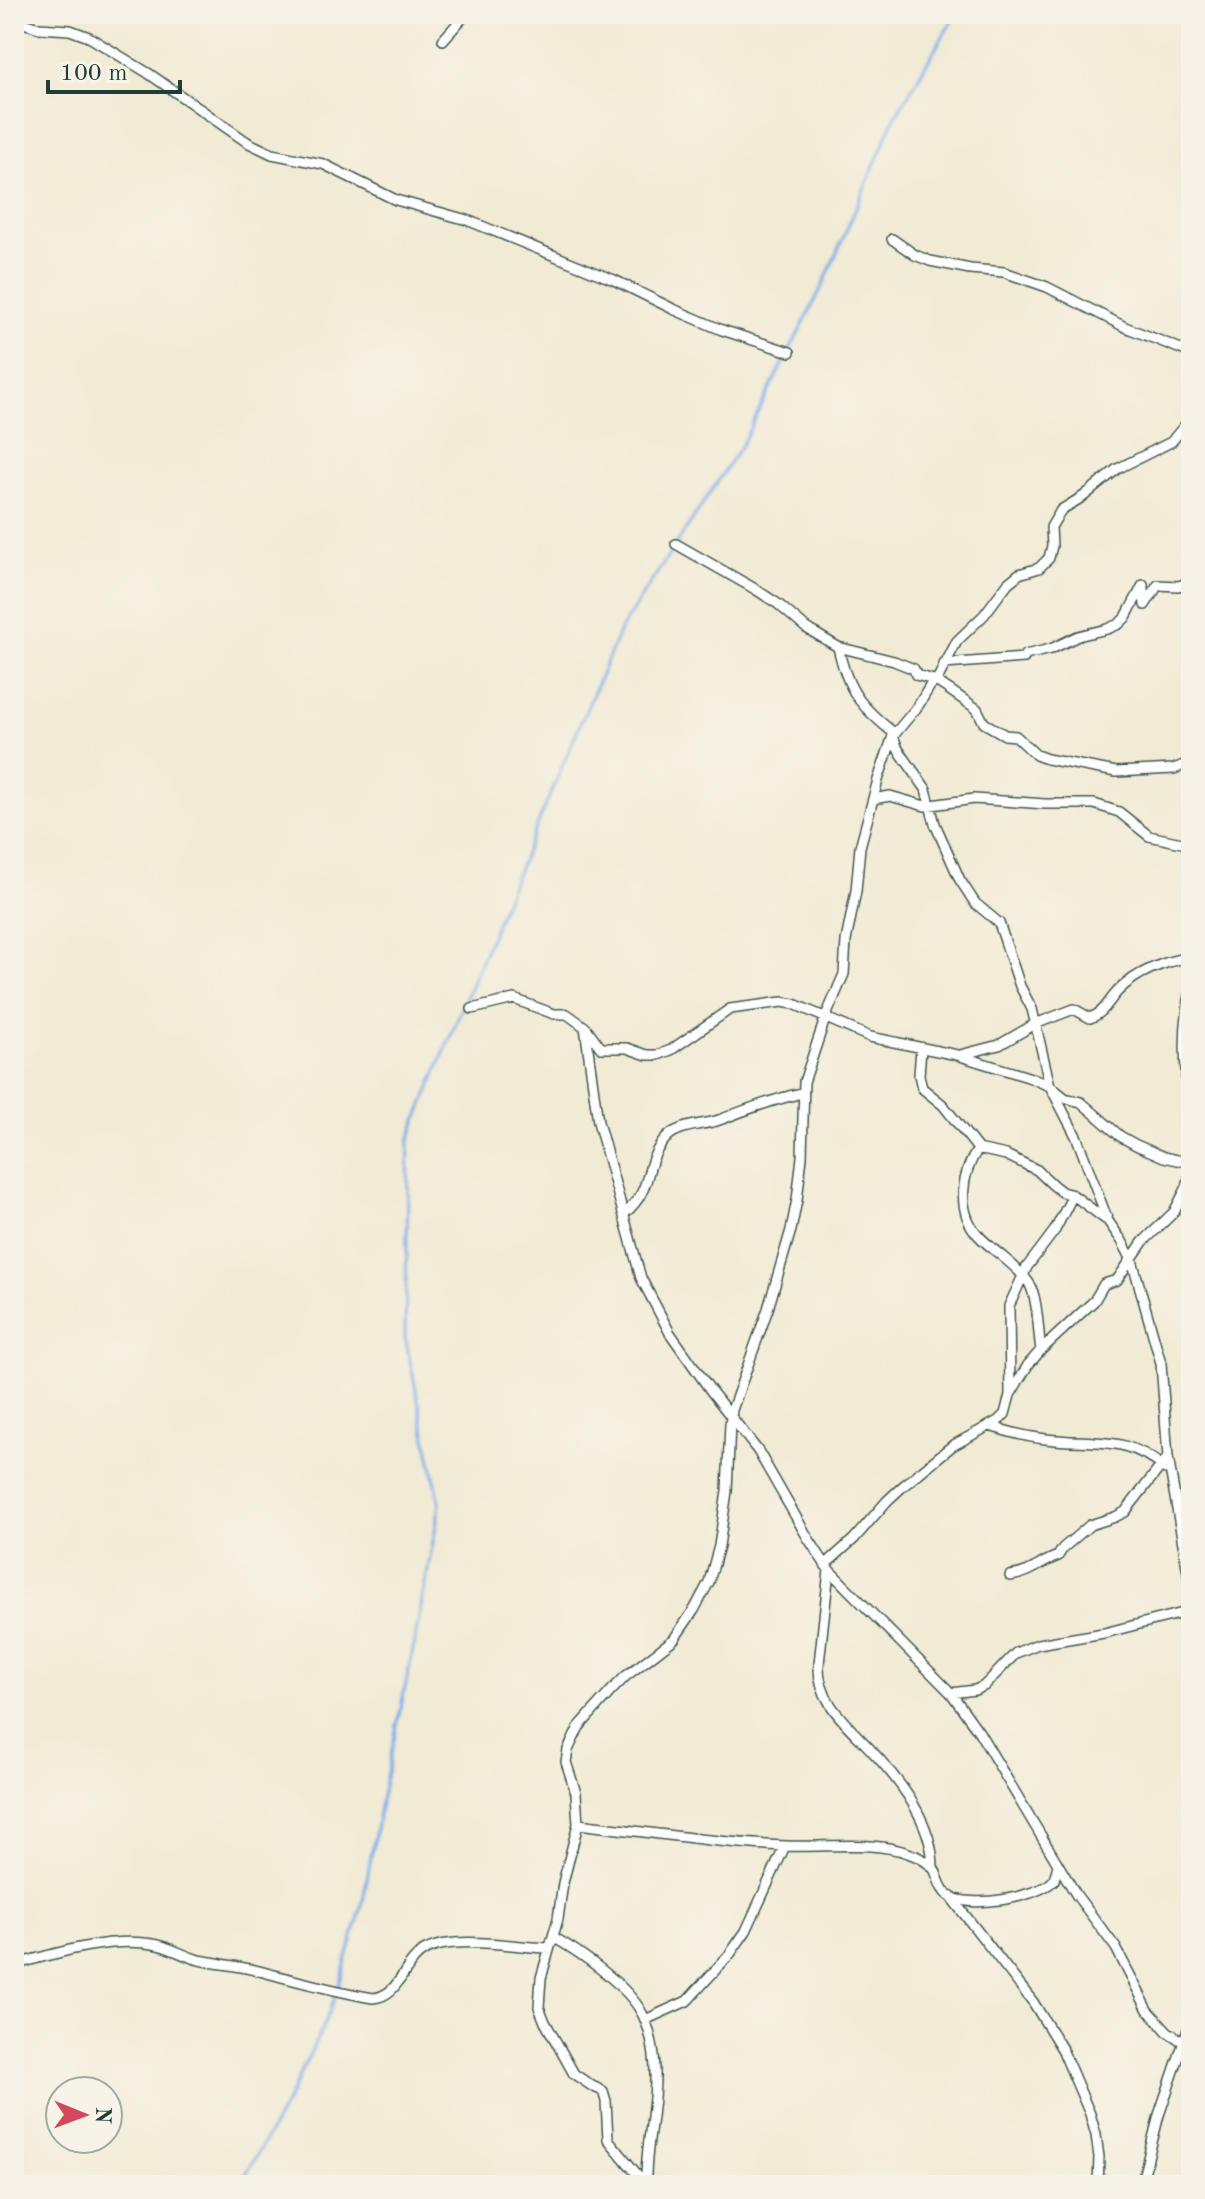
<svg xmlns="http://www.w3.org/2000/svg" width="1205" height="2199" font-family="'Old Standard TT',serif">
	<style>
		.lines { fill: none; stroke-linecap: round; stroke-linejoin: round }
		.stream { stroke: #7caee8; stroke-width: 3 }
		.minor-casing { stroke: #3e574c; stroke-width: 12 }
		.minor { stroke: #fff; stroke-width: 9 }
	</style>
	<rect width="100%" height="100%" fill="#f7f3e8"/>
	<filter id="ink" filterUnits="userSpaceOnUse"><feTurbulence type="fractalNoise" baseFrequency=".0125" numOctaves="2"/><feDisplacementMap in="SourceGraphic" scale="16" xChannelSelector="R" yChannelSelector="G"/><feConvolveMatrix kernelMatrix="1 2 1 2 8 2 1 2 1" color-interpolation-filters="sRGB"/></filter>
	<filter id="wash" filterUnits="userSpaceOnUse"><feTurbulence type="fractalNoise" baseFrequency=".006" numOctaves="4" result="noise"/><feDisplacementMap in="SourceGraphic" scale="32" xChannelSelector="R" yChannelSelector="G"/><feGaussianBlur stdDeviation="1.8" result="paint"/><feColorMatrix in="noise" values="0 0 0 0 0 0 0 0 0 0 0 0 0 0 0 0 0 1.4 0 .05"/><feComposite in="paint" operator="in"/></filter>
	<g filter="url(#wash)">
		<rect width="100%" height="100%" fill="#f1ead4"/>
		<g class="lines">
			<!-- stream -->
			<path class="stream" d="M 240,2185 L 287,2101 L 323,2027 L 337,1992 L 362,1906 L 382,1796 L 412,1655 L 440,1504 L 405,1337 L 409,1140 L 507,896 L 621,628 L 742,444 L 823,285 L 895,117 L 956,14"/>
		</g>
	</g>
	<g filter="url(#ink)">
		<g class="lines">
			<!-- minor casing -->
			<g class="minor-casing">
				<path id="minor" d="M 14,20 L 39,28 L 70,30 L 89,37 L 148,73 L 247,142 L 272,154 L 323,164 L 396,200 L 467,220 L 614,280 L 673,309 L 722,330 L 790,352
					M 443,40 L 466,14
					M 892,239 L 915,255 L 930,261 L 970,269 L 1004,272 L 1047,287 L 1125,327 L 1191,353
					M 676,544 L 755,589 L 778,604 L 806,628 L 838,647 L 894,661 L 914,669 L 916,675 L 934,680 L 948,689 L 977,709 L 984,723 L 1005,735 L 1016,736 L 1036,755 L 1047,759 L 1116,772 L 1174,769 L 1191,762
					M 838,647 C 848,692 860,706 895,734
					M 944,664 L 1024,658 L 1025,655 L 1051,649 L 1078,636 L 1107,629 L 1119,624 L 1126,617 L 1143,585 L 1145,605 L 1158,585 L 1178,586 L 1191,582
					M 893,736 L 898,749 L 926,789 L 935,824 L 960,880 L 975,903 L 999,923 L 1020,986 L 1032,1009 L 1050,1086 L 1077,1138 L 1108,1221 L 1122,1241 L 1132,1260 L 1161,1363 L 1168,1457 L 1191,1590
					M 873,799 L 890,796 L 925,806 L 974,799 L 1045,804 L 1094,804 L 1119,812 L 1149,836 L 1191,845
					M 1191,989 C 1185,1017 1184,1043 1186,1071 C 1187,1101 1187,1131 1191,1161
					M 472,1009 L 514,999 L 554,1014 L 567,1014 L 585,1027 L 598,1122 L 641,1278 L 670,1333 L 711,1391 L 758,1451 L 808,1538 L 829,1570 L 951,1693 L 979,1732 L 1077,1896 L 1116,1948 L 1148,2010 L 1168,2032 L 1191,2047
					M 587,1029 L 601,1048 L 627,1048 L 647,1055 L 658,1055 L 671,1050 L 730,1009 L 782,1002 L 794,1004 L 870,1037 L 957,1055 L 1028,1077 L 1050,1086 L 1065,1098 L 1081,1102 L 1120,1136 L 1136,1145 L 1164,1157 L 1191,1163
					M 921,1048 L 919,1075 L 922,1088 L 943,1105 L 978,1149 L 1006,1155 L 1037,1170 L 1053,1185 L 1062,1192 L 1073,1195 L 1105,1219
					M 960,1055 L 999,1045 L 1035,1024 L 1074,1009 L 1090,1018 C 1104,1013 1108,1002 1117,992 C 1136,972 1165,961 1191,957
					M 978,1149 C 961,1174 956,1212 979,1236 C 994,1252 1016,1264 1029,1283 C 1038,1298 1038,1332 1041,1350
					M 624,1214 C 654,1189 643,1167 662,1143 C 666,1138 670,1133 676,1131 C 689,1124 705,1125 719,1120 C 746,1110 773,1099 802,1093
					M 1010,1394 L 1009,1306 L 1027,1267 L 1055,1230 L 1073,1195
					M 990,1426 C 1008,1432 1027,1437 1046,1439 C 1092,1445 1128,1434 1165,1469
					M 825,1565 L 854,1539 L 887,1501 L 902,1487 L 952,1446 L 998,1421 L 1005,1414 L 1010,1395 L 1028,1365 L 1041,1350 L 1094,1301 L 1104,1284 L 1117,1280 L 1143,1242 L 1174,1212 L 1187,1187 L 1191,1170
					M 829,1570 L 819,1664 C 817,1702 848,1725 871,1750 C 901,1782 933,1823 933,1868
					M 1010,1576 C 1032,1573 1039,1563 1058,1556 L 1063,1548 L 1090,1525 L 1115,1517 L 1125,1512 L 1168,1457
					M 951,1693 L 975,1690 L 984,1686 L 1016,1653 L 1038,1644 L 1104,1633 L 1191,1611
					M 578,1824 C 647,1832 716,1843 786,1846 C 826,1848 870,1840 908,1853 C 917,1856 928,1862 934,1869 C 939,1878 940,1890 949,1896 C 970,1909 1037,1898 1054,1880 L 1058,1865
					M 950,1896 L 1033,2002 L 1062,2049 L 1090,2114 L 1096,2135 L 1099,2157 L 1098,2185
					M 553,1937 C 580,1952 622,1982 639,2008 C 650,2025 655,2053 655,2073 C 656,2108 646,2143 646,2178
					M 14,1965 C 56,1953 108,1937 153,1944 C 169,1946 183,1956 199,1960 C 219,1964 240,1966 259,1971 C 298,1981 333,1991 373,1998 C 401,1996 403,1961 426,1950 C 456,1935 516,1947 549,1948
					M 645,2020 L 687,2001 L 730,1954 L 746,1931 L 785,1846
					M 646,2185 L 608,2139 L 606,2101 L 603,2091 L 592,2086 L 574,2074 L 545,2022 L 539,2007 L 541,1978 L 558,1919 L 563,1883 L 578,1824 L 576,1793 L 566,1762 L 568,1750 L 579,1727 L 612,1690 L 626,1676 L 674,1639 L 694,1610 L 709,1582 L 719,1546 L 727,1491 L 730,1424 L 732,1410 L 768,1309 L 791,1230 L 797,1200 L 802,1157 L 804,1082 L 826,1016 L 844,974 L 846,941 L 856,891 L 860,847 L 878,780 L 893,736 L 918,706 L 930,686 L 938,678 L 957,641 L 984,615 L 1008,583 L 1019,574 L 1039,568 L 1049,558 L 1052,546 L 1051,527 L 1061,510 L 1084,496 L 1117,469 L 1171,442 L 1191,418
					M 1141,2185 L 1159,2115 L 1191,2021"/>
			</g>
			<!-- minor -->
			<use href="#minor" class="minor"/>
		</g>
	</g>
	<!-- margin -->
	<rect width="1205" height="2199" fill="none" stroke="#f7f3e8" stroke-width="48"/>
	<!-- north arrow -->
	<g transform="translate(84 2115) rotate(91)"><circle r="38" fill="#f7f3e8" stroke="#a1aaa0" stroke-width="2"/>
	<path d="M0-6L14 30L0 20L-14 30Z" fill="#d1495b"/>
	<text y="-12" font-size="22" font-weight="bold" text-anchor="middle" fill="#1f3d34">N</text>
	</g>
	<!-- scale -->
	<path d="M48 80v12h132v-12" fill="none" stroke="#1f3d34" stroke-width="4"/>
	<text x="60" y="80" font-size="24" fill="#1f3d34" stroke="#f7f3e8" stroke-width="6" paint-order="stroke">100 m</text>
</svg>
